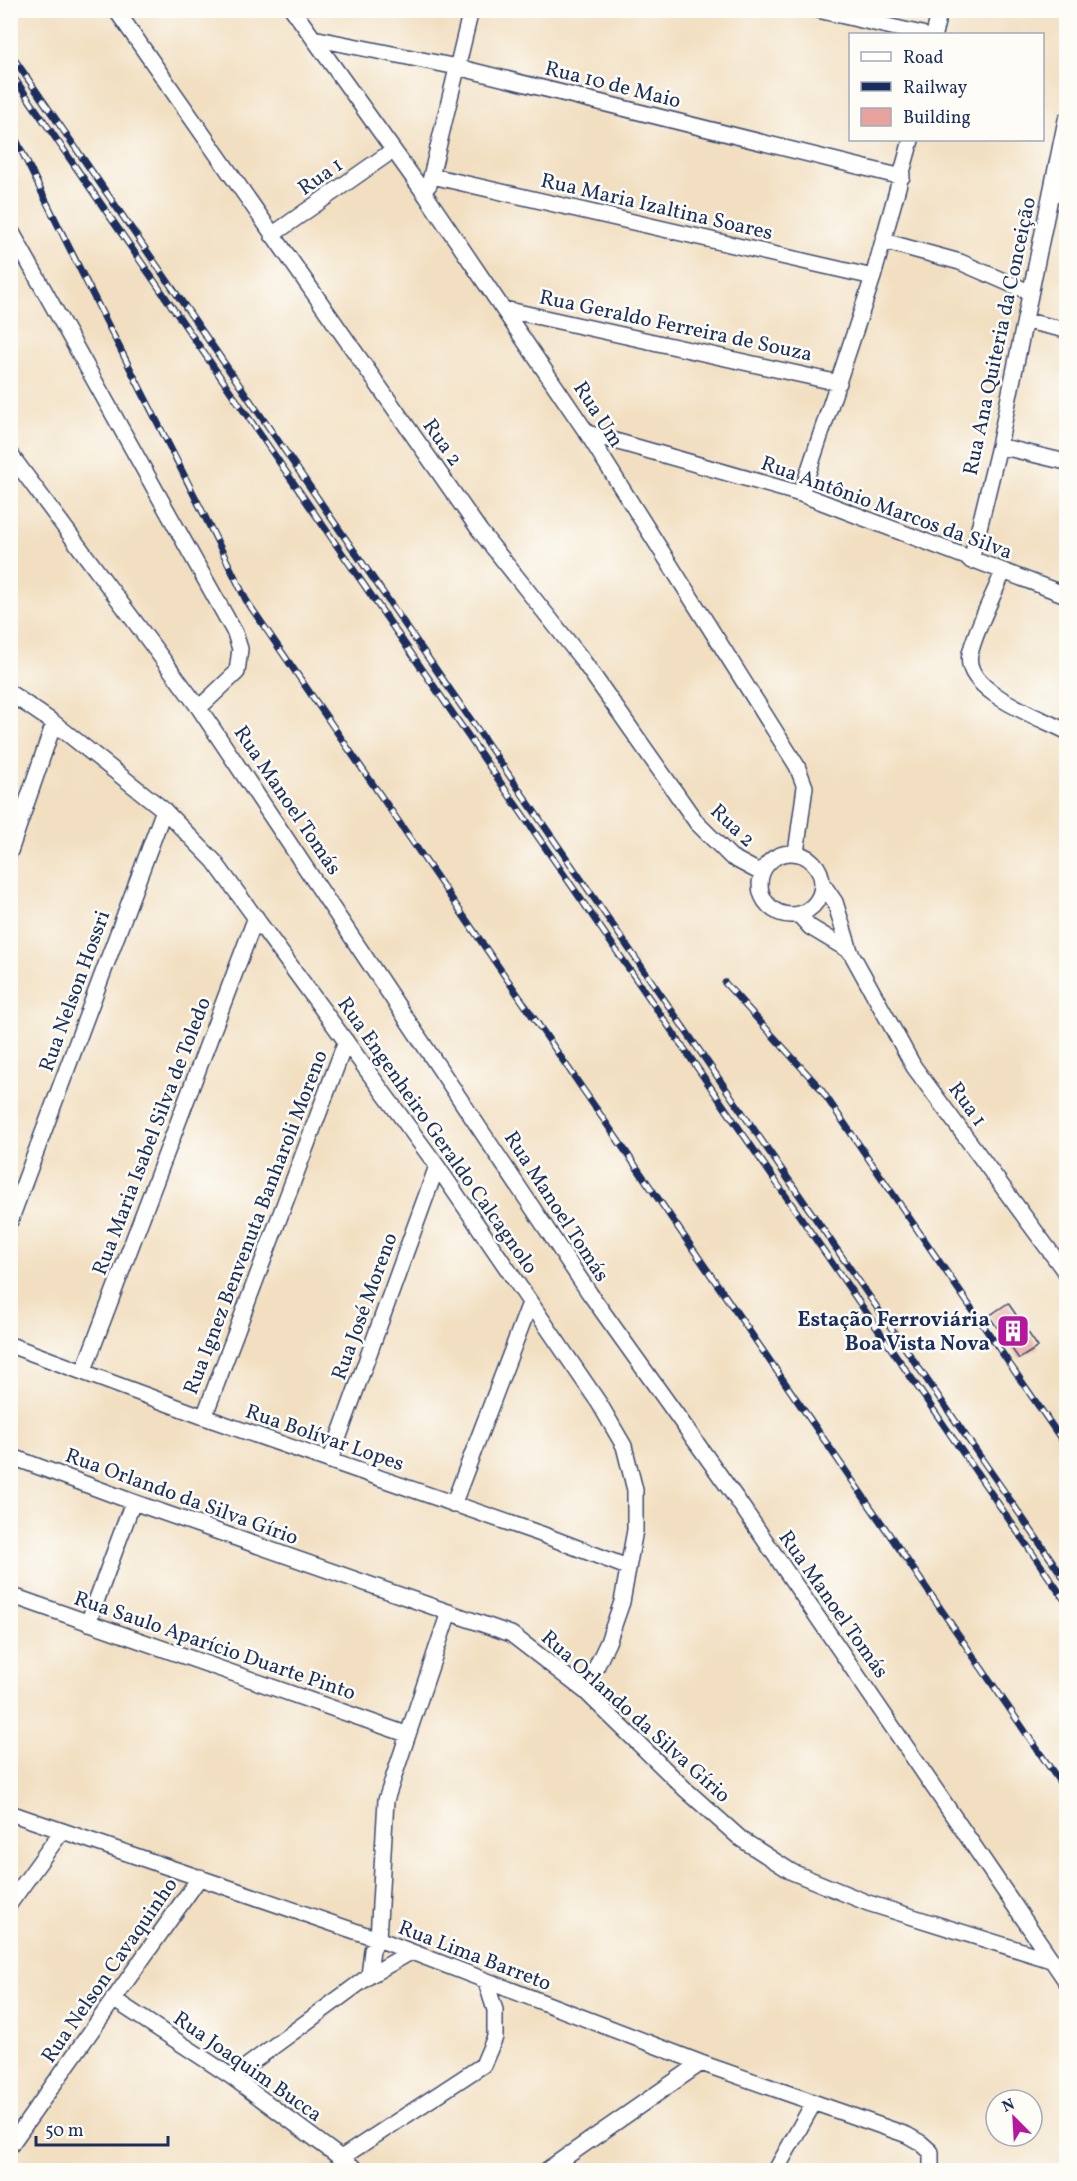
<svg xmlns="http://www.w3.org/2000/svg" width="1077" height="2181" font-family="Vollkorn,serif">
	<style>
		.building { fill: #e9a39e }
		.lines { fill: none; stroke-linecap: round; stroke-linejoin: round }
		.minor-casing { stroke: #3b496d; stroke-width: 18 }
		.minor { stroke: #fff; stroke-width: 15 }
		.rail-casing { stroke: #1b2f5e; stroke-width: 7 }
		.rail { stroke: #fdfcf7; stroke-width: 4.5; stroke-dasharray: 14; stroke-linecap: butt }
		.labels { text-anchor: middle; stroke-width: 5; stroke-linejoin: round; paint-order: stroke }
		.street-label { font-size: 21px; fill: #1b2f5e; stroke: #fdfcf7 }
		.poi-label { font-size: 21px; font-weight: bold; fill: #1b2f5e; stroke: #fdfcf7; text-anchor: end }
	</style>
	<rect width="100%" height="100%" fill="#fdfcf7"/>
	<filter id="ink" filterUnits="userSpaceOnUse"><feTurbulence type="fractalNoise" baseFrequency=".0167" numOctaves="2"/><feDisplacementMap in="SourceGraphic" scale="12" xChannelSelector="R" yChannelSelector="G"/><feConvolveMatrix kernelMatrix="1 2 1 2 8 2 1 2 1" color-interpolation-filters="sRGB"/></filter>
	<filter id="wash" filterUnits="userSpaceOnUse"><feTurbulence type="fractalNoise" baseFrequency=".008" numOctaves="4" result="noise"/><feDisplacementMap in="SourceGraphic" scale="24" xChannelSelector="R" yChannelSelector="G"/><feGaussianBlur stdDeviation="1.35" result="paint"/><feColorMatrix in="noise" values="0 0 0 0 0 0 0 0 0 0 0 0 0 0 0 0 0 1.4 0 .05"/><feComposite in="paint" operator="in"/></filter>
	<g filter="url(#wash)">
		<rect width="100%" height="100%" fill="#f2dfc1"/>
		<g id="blocks">
			<!-- building -->
			<path class="building" d="M 1008,1303 L 1038,1347 L 1019,1359 L 989,1316 Z"/>
		</g>
	</g>
	<g filter="url(#ink)">
		<use href="#blocks" fill-opacity="0" stroke="#3b496d" stroke-width="1.5"/>
		<g class="lines">
			<!-- minor casing -->
			<g class="minor-casing">
				<path id="minor" d="M 116,10 L 480,531 L 581,658 L 697,823 L 731,857 L 761,873
					M 293,10 L 427,197 L 587,433 L 797,766 L 805,787 L 796,853
					M 818,10 L 922,34
					M 934,34 L 940,10
					M 313,38 L 457,67 L 902,177
					M 432,176 L 873,277
					M 429,185 L 471,10
					M 1051,192 L 1066,195
					M 10,229 L 235,633 L 240,649 L 237,672 L 199,708
					M 272,235 L 392,151
					M 883,241 L 960,262 L 1029,292
					M 504,309 L 839,383
					M 1026,321 L 1066,330
					M 587,433 L 801,494 L 1066,595
					M 999,446 L 1066,462
					M 10,454 L 199,708 L 590,1294 L 736,1498 L 1066,1981
					M 801,494 L 873,277 L 911,140
					M 971,561 L 999,446 L 1066,120
					M 1003,572 C 993,597 976,628 970,654 C 962,691 1041,718 1066,731
					M 10,693 L 54,723 L 164,810 L 214,861 L 437,1166 L 599,1403 L 624,1446 L 635,1490 L 635,1530 L 622,1602 L 608,1642 L 585,1691
					M 10,851 L 54,723
					M760 884a31 31 0 1 1 62 0a31 31 0 1 1-62 0Z
					M 822,883 L 835,902 L 850,951 L 914,1067 L 1066,1273
					M 798,914 L 810,927 L 850,951
					M 10,1221 L 164,810
					M 10,1345 L 204,1417 L 541,1534 L 627,1567
					M 84,1370 L 256,917
					M 204,1417 L 346,1041
					M 10,1456 L 133,1502 L 511,1634 L 585,1691 L 686,1790 L 741,1839 L 792,1872 L 868,1903 L 1054,1961
					M 330,1461 L 437,1166
					M 453,1505 L 530,1303
					M 10,1595 L 406,1734
					M 88,1623 L 133,1502
					M 10,1813 L 378,1939 L 701,2063 L 907,2135 L 921,2143 L 931,2152 L 931,2170
					M 10,1903 L 62,1831
					M 369,1976 L 372,1950 L 378,1939 L 386,1800 L 449,1612
					M 113,1999 L 232,2077 L 357,2170
					M 232,2077 L 369,1976 L 409,1953
					M 10,2146 L 200,1877
					M 341,2158 L 483,2065 L 495,2037 L 495,2010 L 486,1982
					M 547,2170 L 701,2063
					M 776,2170 L 813,2104"/>
			</g>
			<!-- minor -->
			<use href="#minor" class="minor"/>
			<!-- rail casing -->
			<g class="rail-casing">
				<path id="rail" d="M 10,53 L 1066,1581
					M 10,72 L 1066,1602
					M 10,127 C 86,286 169,441 246,600 L 1066,1791
					M 725,983 L 820,1088 L 1066,1446"/>
			</g>
			<!-- rail -->
			<use href="#rail" class="rail"/>
		</g>
	</g>
	<!-- icons -->
	<defs>
		<g id="building-square" transform="scale(1.725)"><rect x="-9" y="-9" width="18" height="18" rx="4" fill="#b5179e" stroke="#fdfcf7"/><path d="M-4-6H4V6H1V3H-1V6H-4ZM-2.5-4.3h1.7v1.8h-1.7ZM.8-4.3h1.7v1.8H.8ZM-2.5-1h1.7V.8h-1.7ZM.8-1h1.7V.8H.8Z" fill="#fff"/></g>
	</defs>
	<g fill-rule="evenodd">
		<use href="#building-square" x="1013" y="1331"/>
	</g>
	<g class="labels">
		<!-- street labels -->
		<g class="street-label">
			<text transform="translate(613 84) rotate(14)" y="7">Rua 10 de Maio</text>
			<text transform="translate(320 176) rotate(-35)" y="7">Rua 1</text>
			<text transform="translate(657 206) rotate(13)" y="7">Rua Maria Izaltina Soares</text>
			<text transform="translate(676 325) rotate(12)" y="7">Rua Geraldo Ferreira de Souza</text>
			<text transform="translate(999 336) rotate(-78)" y="7">Rua Ana Quiteria da Conceição</text>
			<text transform="translate(599 414) rotate(57)" y="7">Rua Um</text>
			<text transform="translate(443 442) rotate(55)" y="7">Rua 2</text>
			<text transform="translate(887 507) rotate(20)" y="7">Rua Antônio Marcos da Silva</text>
			<text transform="translate(288 800) rotate(56)" y="7">Rua Manoel Tomás</text>
			<text transform="translate(733 825) rotate(43)" y="7">Rua 2</text>
			<text transform="translate(74 991) rotate(-70)" y="7">Rua Nelson Hossri</text>
			<text transform="translate(968 1104) rotate(54)" y="7">Rua 1</text>
			<text transform="translate(438 1135) rotate(55)" y="7">Rua Engenheiro Geraldo Calcagnolo</text>
			<text transform="translate(151 1136) rotate(-69)" y="7">Rua Maria Isabel Silva de Toledo</text>
			<text transform="translate(557 1206) rotate(57)" y="7">Rua Manoel Tomás</text>
			<text transform="translate(255 1222) rotate(-69)" y="7">Rua Ignez Benvenuta Banharoli Moreno</text>
			<text transform="translate(364 1306) rotate(-70)" y="7">Rua José Moreno</text>
			<text transform="translate(325 1437) rotate(19)" y="7">Rua Bolívar Lopes</text>
			<text transform="translate(182 1496) rotate(20)" y="7">Rua Orlando da Silva Gírio</text>
			<text transform="translate(834 1604) rotate(55)" y="7">Rua Manoel Tomás</text>
			<text transform="translate(215 1645) rotate(19)" y="7">Rua Saulo Aparício Duarte Pinto</text>
			<text transform="translate(636 1716) rotate(42)" y="7">Rua Orlando da Silva Gírio</text>
			<text transform="translate(475 1955) rotate(21)" y="7">Rua Lima Barreto</text>
			<text transform="translate(109 1970) rotate(-55)" y="7">Rua Nelson Cavaquinho</text>
			<text transform="translate(248 2066) rotate(35)" y="7">Rua Joaquim Bucca</text>
		</g>
		<!-- poi labels -->
		<g class="poi-label">
			<text x="990" y="1326">Estação Ferroviária<tspan x="990" dy="24">Boa Vista Nova</tspan></text>
		</g>
	</g>
	<!-- margin -->
	<rect width="1077" height="2181" fill="none" stroke="#fdfcf7" stroke-width="36"/>
	<!-- legend -->
	<rect x="849" y="33" width="195" height="108" fill="#fdfcf7" stroke="#a3aaba" stroke-width="1.5"/>
	<rect x="861" y="52" width="30" height="9" fill="#ffffff" stroke="#a3aaba" stroke-width="1.5"/>
	<text x="903" y="63" font-size="18" fill="#1b2f5e">Road</text>
	<rect x="861" y="82" width="30" height="9" fill="#1b2f5e" stroke="#a3aaba" stroke-width="1.5"/>
	<text x="903" y="93" font-size="18" fill="#1b2f5e">Railway</text>
	<rect x="861" y="108" width="30" height="18" fill="#e9a39e" stroke="#a3aaba" stroke-width="1.5"/>
	<text x="903" y="123" font-size="18" fill="#1b2f5e">Building</text>
	<!-- north arrow -->
	<g transform="translate(1014 2118) rotate(336)"><circle r="28" fill="#fdfcf7" stroke="#a3aaba" stroke-width="1.5"/>
	<path d="M0-4.5L10 22L0 15L-10 22Z" fill="#b5179e"/>
	<text y="-9" font-size="16" font-weight="bold" text-anchor="middle" fill="#1b2f5e">N</text>
	</g>
	<!-- scale -->
	<path d="M36 2136v9h132v-9" fill="none" stroke="#1b2f5e" stroke-width="3"/>
	<text x="45" y="2136" font-size="18" fill="#1b2f5e" stroke="#fdfcf7" stroke-width="4.5" paint-order="stroke">50 m</text>
</svg>
